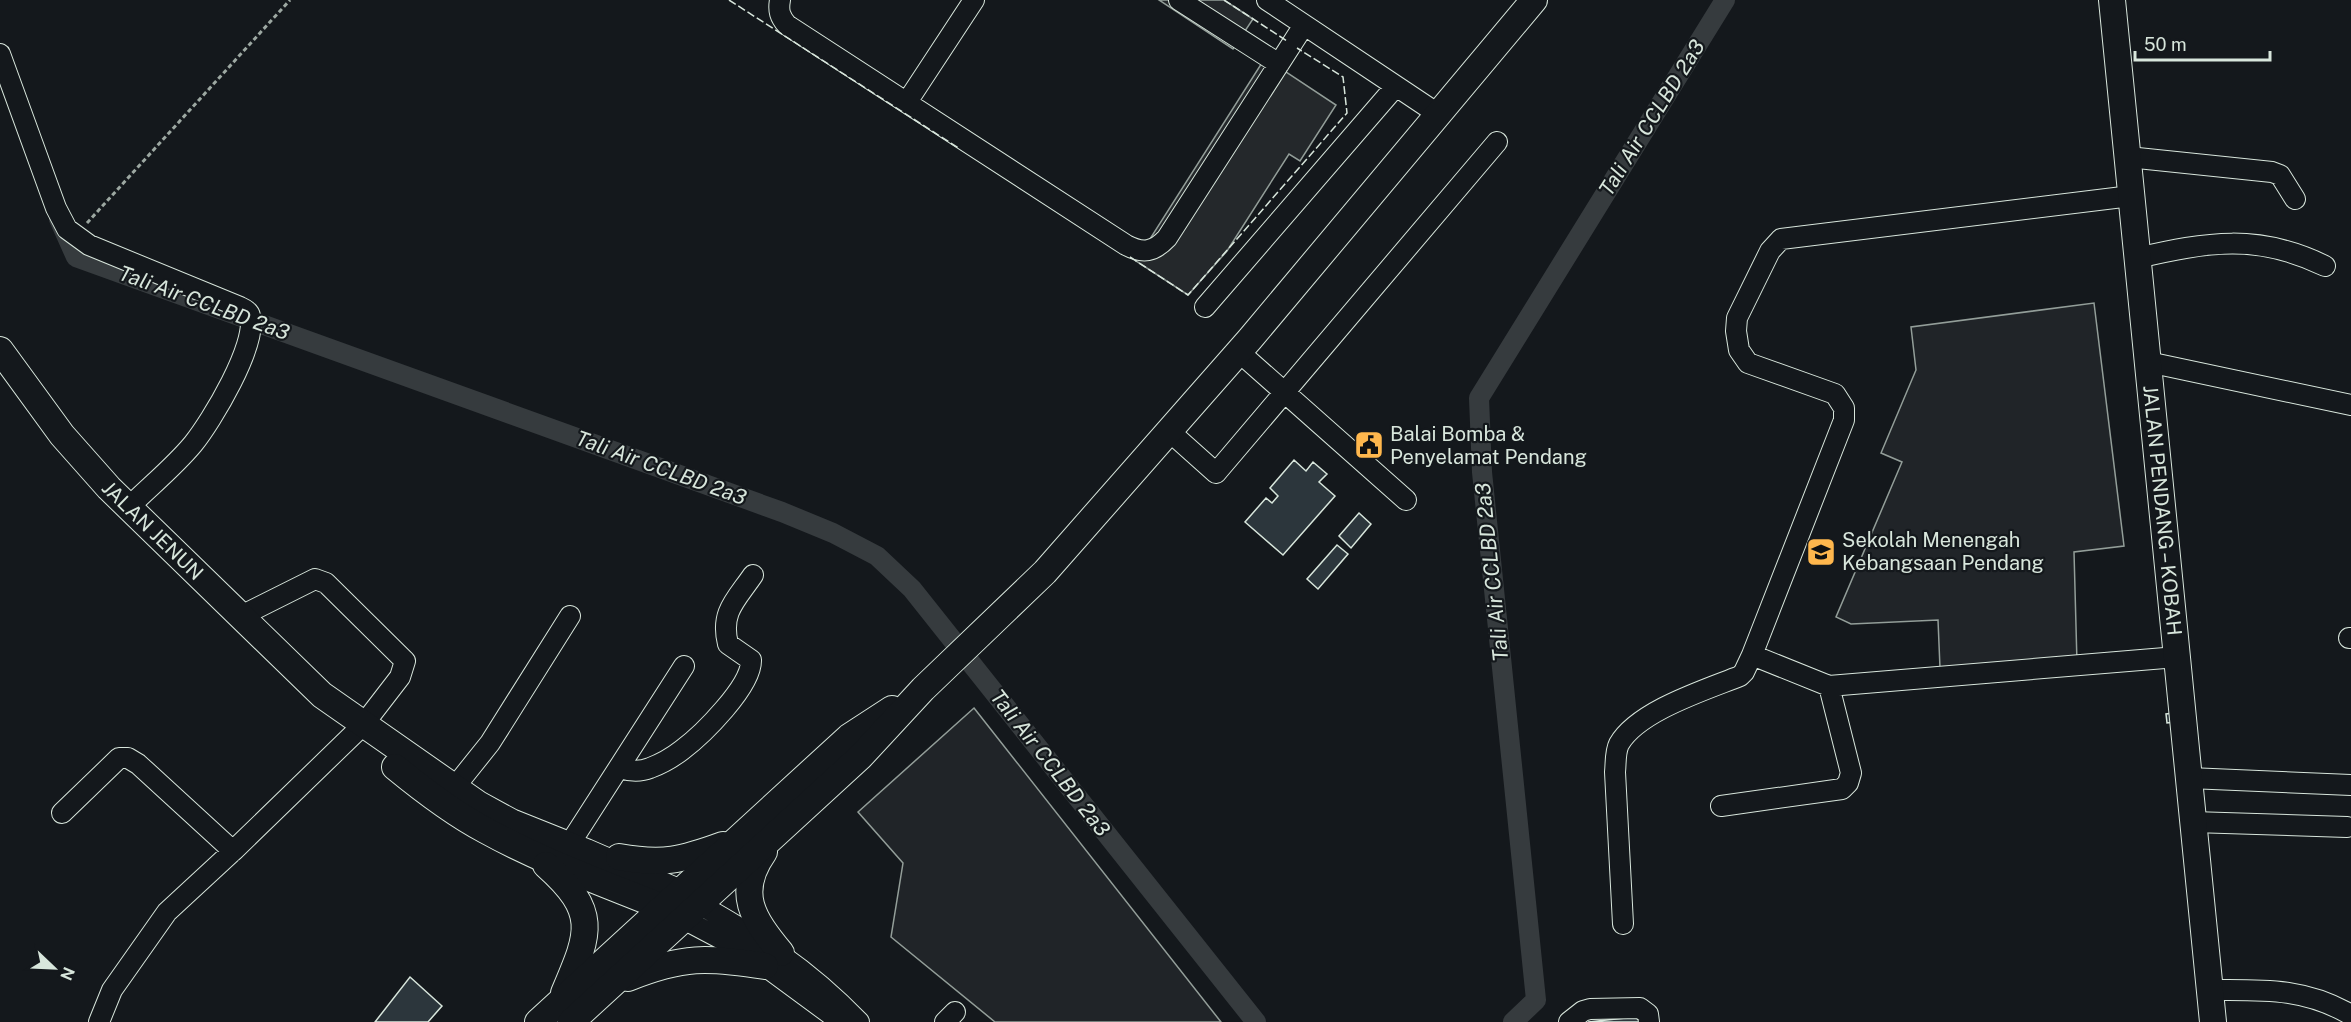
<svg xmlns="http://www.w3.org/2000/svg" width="2351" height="1022" font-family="'Public Sans',sans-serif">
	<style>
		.green { fill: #202428; stroke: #939e99; stroke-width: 1.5 }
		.parking { fill: #24282b; stroke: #939e99; stroke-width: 1.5 }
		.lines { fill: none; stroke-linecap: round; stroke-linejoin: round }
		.canal { stroke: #363b3e; stroke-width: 20 }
		.building { fill: #2c363c; stroke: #d8e6dc; stroke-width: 1.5 }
		.minor-casing { stroke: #d8e6dc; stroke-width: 22 }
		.major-casing { stroke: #d8e6dc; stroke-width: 28 }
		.path { stroke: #9da8a2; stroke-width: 3; stroke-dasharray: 4.5 3; stroke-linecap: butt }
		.minor { stroke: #14181c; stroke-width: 20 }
		.major { stroke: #14181c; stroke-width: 26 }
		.fence { stroke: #d8e6dc; stroke-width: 1.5; stroke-dasharray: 8 3; stroke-linecap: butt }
		.labels { text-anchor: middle; stroke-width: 4.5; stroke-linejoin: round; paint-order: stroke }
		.poi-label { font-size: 20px; fill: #d8e6dc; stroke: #14181c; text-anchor: start }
		.street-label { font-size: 20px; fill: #d8e6dc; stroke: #14181c }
		.water-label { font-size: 21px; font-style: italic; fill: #d8e6dc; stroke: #14181c }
	</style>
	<rect width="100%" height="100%" fill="#14181c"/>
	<!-- green -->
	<path class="green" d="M 2094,303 L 2124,546 L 2074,552 L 2077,663 L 1940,668 L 1938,620 L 1851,624 L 1836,617 L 1902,462 L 1881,453 L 1916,370 L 1911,327 Z
		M 974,708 L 1221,1022 L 995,1022 L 891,937 L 903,863 L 858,812 Z"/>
	<!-- parking -->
	<path class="parking" d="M 1159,0 L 1224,0 L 1253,19 L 1233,49 Z
		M 1265,58 L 1336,105 L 1300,161 L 1289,154 L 1227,251 L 1188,295 L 1136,261 Z"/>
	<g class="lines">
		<!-- canal -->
		<path class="canal" d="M 59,219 L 76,257 L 782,512 L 833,533 L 877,556 L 912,589 L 1256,1022
			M 1513,1022 L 1536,1000 L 1482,472 L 1479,398 L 1725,0"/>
	</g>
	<!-- building -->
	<path class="building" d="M 1294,460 L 1306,471 L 1313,462 L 1327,474 L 1319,482 L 1335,496 L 1283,555 L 1245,522 L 1266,498 L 1272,503 L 1278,496 L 1270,488 Z
		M 1359,513 L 1371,524 L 1351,548 L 1339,536 Z
		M 1337,545 L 1348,554 L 1318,589 L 1307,579 Z
		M 2173,713 L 2175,722 L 2167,723 L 2166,714 Z
		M 410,977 L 442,1006 L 428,1022 L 375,1022 Z
		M 1635,1017 L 1641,1022 L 1588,1022 Z"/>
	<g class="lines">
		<!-- minor casing -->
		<g class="minor-casing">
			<path id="minor" d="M 780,0 C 778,11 780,17 787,25 L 1126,245 C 1143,254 1154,252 1167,238 L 1304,25
				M 1179,0 L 1279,64
				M 1267,0 L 1438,114
				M 0,54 L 56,208 L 67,229 L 89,245 L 240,307 C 244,309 249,311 250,316 C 258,344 211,422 193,444 C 174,467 149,487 128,508
				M 907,102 L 974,0
				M 2128,157 L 2272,172 L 2280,175 L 2295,199
				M 2131,196 L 1781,239 L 1770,251 L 1737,318 L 1736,331 L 1739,350 L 1748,363 L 1835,394 L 1844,408 L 1844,420 L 1752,655 L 1829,686 L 2177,657
				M 2137,258 C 2207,242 2258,233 2325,266
				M 1205,307 L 1396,86
				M 1239,352 L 1406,500
				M 2148,362 L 2351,405
				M 1169,431 L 1216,473 L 1497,142
				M 2349,638 L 2351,638
				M 619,768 C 629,771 640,772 650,768 C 661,764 673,757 682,750 C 702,735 752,686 751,660 L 728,644 C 720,612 736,600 753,575
				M 2189,778 L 2351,785
				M 454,788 L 490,743 L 570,616
				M 1721,806 L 1842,789 L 1848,783 L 1851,773 L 1829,686
				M 62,813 L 119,758 L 128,758 L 138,764 L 233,851
				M 2193,822 L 2347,827
				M 569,845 L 684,666
				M 690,899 C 756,936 806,967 859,1022
				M 672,913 L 725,941 L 765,966 L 841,1022
				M 1623,924 L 1615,772 C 1616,763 1615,752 1619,744 C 1638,711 1705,690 1740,676 L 1744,672 L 1752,655
				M 2209,990 C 2261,990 2304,987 2351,1015
				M 99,1022 L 112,990 L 167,912 L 233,851 L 363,725 L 400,677 L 405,661 L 326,583 L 315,579 L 241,616
				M 945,1022 L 955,1012
				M 1569,1022 L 1583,1011 L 1590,1009 L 1640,1008 L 1648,1014 L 1649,1022"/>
		</g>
		<!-- major casing -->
		<g class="major-casing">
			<g id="major">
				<path id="s1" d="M 2112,0 L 2213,1022"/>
				<path id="s2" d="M 0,350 L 62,435 L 109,488 L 322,695 L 478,804 L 511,822 L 586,852 L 678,892"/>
				<path d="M 395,767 C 423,790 453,813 485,830 C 541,861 603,883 662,907"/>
				<path d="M 764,852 C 735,893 753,919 781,953"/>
				<path d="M 619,857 C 663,865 682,860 723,845"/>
				<path d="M 546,865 C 600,913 589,934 564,993"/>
				<path d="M 628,978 C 683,956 707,957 765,966"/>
				<path d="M 538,1022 L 849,737 L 892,709"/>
				<path d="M 571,1022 L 860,757 L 923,689 L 1045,572 L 1250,339 L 1534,0"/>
			</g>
		</g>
		<!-- path -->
		<path class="path" d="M 87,223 L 290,0"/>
		<!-- minor -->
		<use href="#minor" class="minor"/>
		<!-- major -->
		<use href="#major" class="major"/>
		<!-- fence -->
		<path class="fence" d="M 729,0 L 960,149
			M 1224,0 L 1287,41
			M 1130,257 L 1188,295 L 1347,113 L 1343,77 L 1297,48"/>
	</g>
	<!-- icons -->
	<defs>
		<g id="civic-square" transform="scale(1.5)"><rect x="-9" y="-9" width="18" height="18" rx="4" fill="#ffb74d" stroke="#14181c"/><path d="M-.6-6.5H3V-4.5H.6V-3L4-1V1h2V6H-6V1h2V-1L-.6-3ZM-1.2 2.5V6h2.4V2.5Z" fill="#111"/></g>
		<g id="school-square" transform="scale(1.5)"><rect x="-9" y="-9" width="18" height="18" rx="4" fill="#ffb74d" stroke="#14181c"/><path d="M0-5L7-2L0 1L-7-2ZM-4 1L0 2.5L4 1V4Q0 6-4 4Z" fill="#111"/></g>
	</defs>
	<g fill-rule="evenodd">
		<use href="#civic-square" x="1369" y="445"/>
		<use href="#school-square" x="1821" y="552"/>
	</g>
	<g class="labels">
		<!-- poi labels -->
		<g class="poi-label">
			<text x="1390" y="441">Balai Bomba &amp;<tspan x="1390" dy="23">Penyelamat Pendang</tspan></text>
			<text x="1842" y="547">Sekolah Menengah<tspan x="1842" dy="23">Kebangsaan Pendang</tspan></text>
		</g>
		<!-- street labels -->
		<g class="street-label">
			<text dy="7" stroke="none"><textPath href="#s1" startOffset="513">JALAN PENDANG – KOBAH</textPath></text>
			<text dy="7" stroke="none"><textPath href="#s2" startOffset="237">JALAN JENUN</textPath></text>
		</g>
		<!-- water labels -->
		<g class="water-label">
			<text transform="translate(1652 118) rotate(-58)" y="7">Tali Air CCLBD 2a3</text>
			<text transform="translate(204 303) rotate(20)" y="7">Tali Air CCLBD 2a3</text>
			<text transform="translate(661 468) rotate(20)" y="7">Tali Air CCLBD 2a3</text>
			<text transform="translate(1492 572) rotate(-96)" y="7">Tali Air CCLBD 2a3</text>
			<text transform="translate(1050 763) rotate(52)" y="7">Tali Air CCLBD 2a3</text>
		</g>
	</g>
	<!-- north arrow -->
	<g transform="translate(54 968) rotate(113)" stroke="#14181c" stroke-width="4.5" paint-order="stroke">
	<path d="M0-4.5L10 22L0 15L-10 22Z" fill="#d8e6dc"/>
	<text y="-9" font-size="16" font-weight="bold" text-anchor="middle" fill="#d8e6dc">N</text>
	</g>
	<!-- scale -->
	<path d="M2135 51v9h135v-9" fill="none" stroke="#d8e6dc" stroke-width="3"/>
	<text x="2144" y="51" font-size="18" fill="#d8e6dc" stroke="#14181c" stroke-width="4.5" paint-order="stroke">50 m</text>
</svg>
